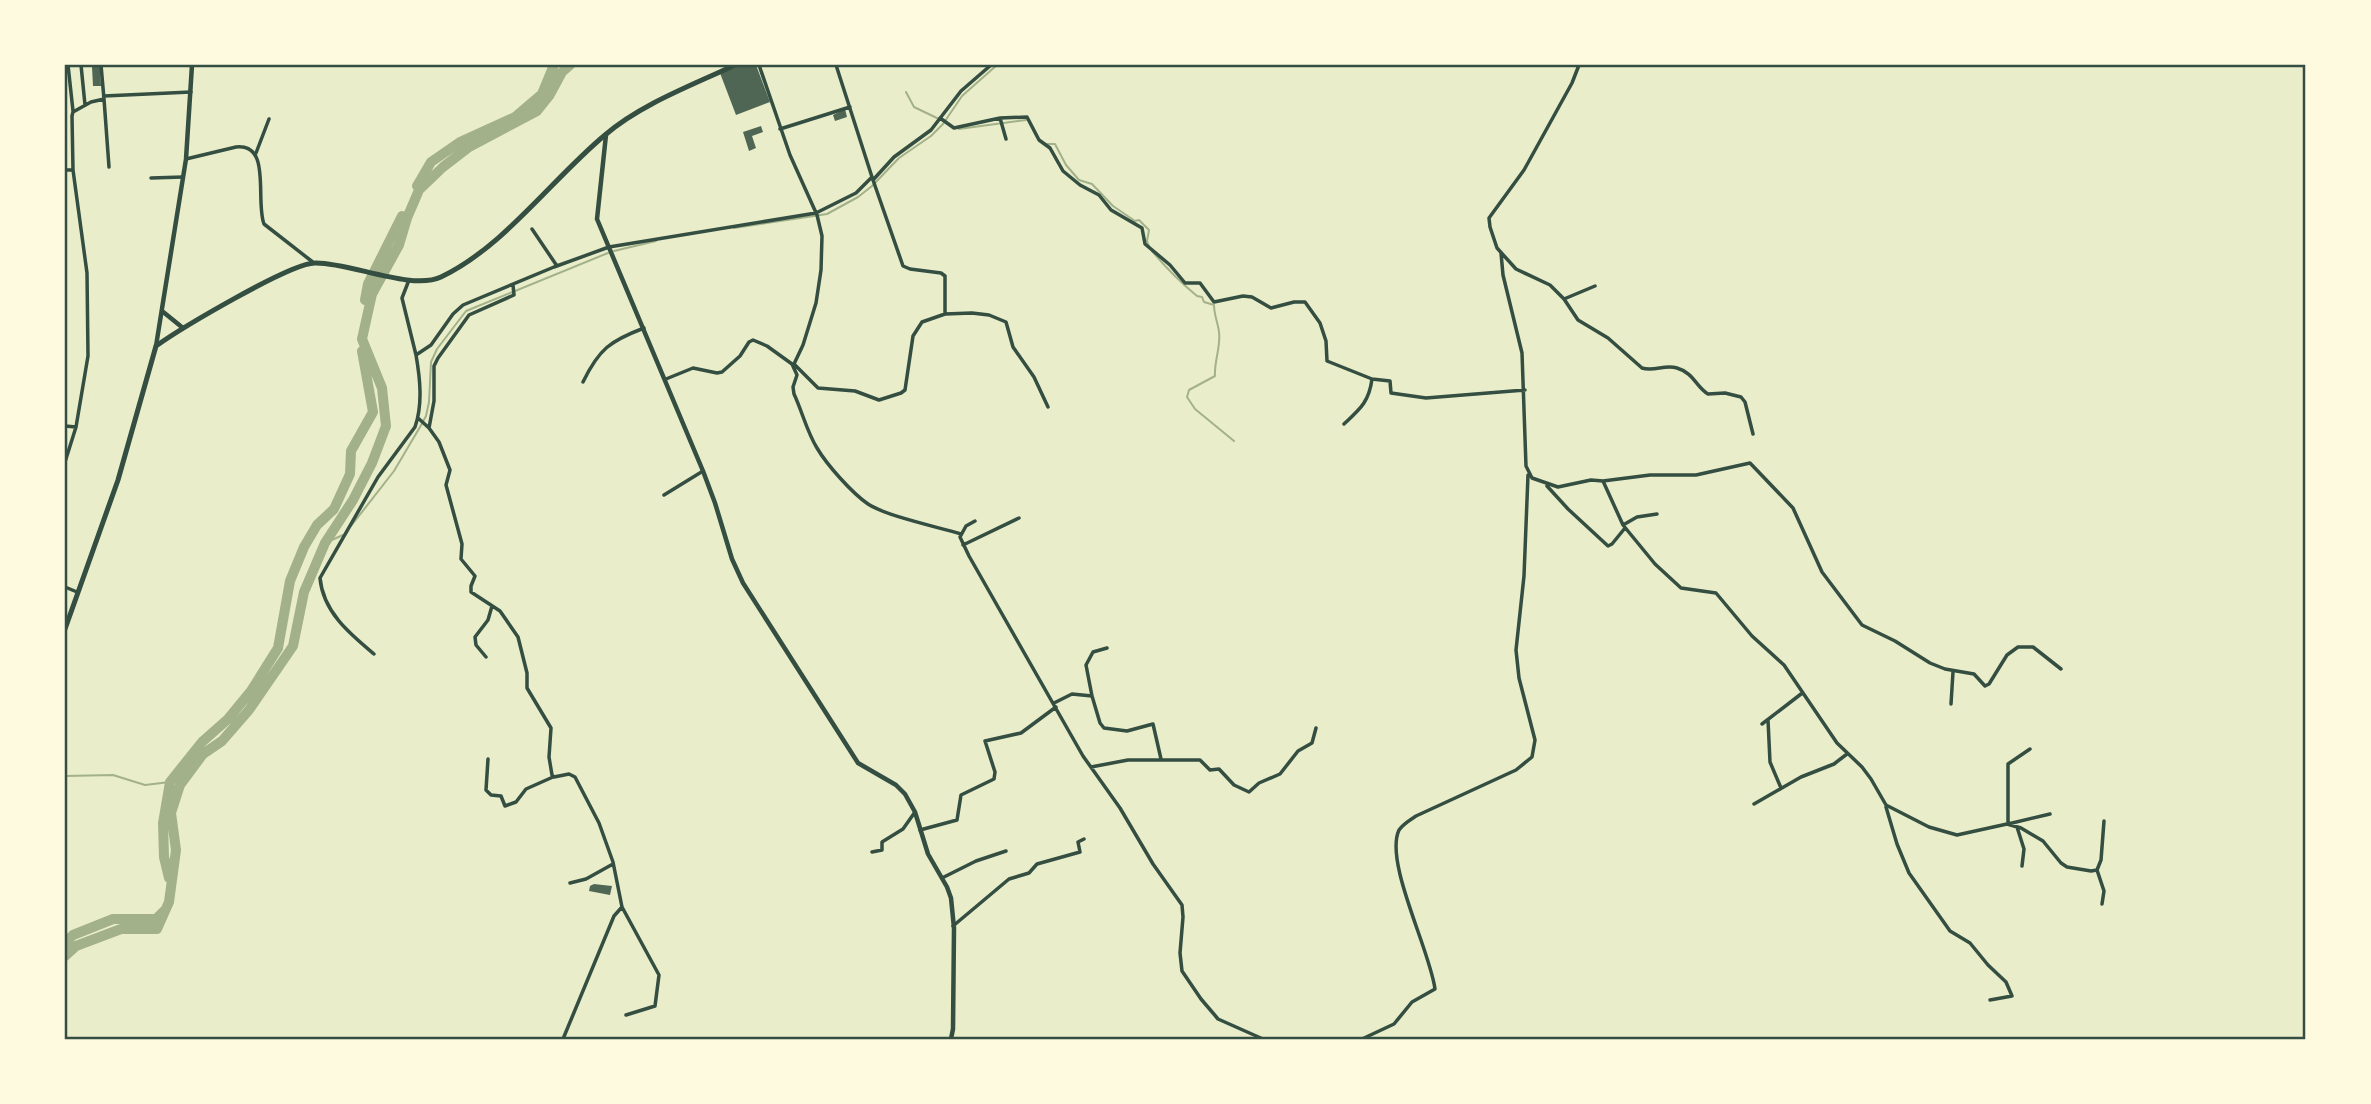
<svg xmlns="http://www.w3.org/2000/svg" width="2371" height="1104" font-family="Helvetica,sans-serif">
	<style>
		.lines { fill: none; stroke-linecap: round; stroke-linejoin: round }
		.stream { stroke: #a3b18a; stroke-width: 2 }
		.river { stroke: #a3b18a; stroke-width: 10 }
		.building { fill: #4f6655 }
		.minor { stroke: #344e41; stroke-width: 3.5 }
		.tertiary { stroke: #344e41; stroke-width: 4.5 }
		.secondary { stroke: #344e41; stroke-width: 4.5 }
		.primary { stroke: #344e41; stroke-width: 5 }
		.neatline { fill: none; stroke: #344e41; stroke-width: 2.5 }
	</style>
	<rect width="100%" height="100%" fill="#e9edc9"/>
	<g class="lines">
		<!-- stream -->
		<path class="stream" d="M 906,92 L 914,107 L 939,119
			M 959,129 L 1026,120
			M 1047,144 L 1055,144 L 1066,165 L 1079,180 L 1092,184 L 1113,206 L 1135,221 L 1139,220 L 1149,230 L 1147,241 L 1149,246
			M 734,228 L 827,214 L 858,197 L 872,186 L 899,158 L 931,136 L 943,124 L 962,96 L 997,65
			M 614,251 L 656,241
			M 1152,251 C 1166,268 1180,282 1197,296 L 1202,297 L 1204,302 L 1214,305 C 1214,315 1218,323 1219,332 C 1221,347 1214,361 1215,376 L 1189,390 L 1187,397 L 1195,409 L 1234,441
			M 351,526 L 394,471 L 420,427 L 426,416 L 429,402 L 431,362 L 437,349 L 466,311 L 608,253
			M 325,543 L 343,535
			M 65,776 L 113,775 L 145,785 L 170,782"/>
		<!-- river -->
		<path class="river" d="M 417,186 L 431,162 L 460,142 L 515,117 L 542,94 L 554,65
			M 365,300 L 368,284 L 402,216
			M 169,878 L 164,857 L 163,823 L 170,782 L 202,742 L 228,719 L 251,691 L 278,648 L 290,581 L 304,547 L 317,525 L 334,509 L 350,474 L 351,451 L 373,412 L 362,351
			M 65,943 L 73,935 L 113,919 L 156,919 L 164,911
			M 65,956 L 76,946 L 121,929 L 157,929 L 169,902 L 176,850 L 171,813 L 180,785 L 203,754 L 222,741 L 249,710 L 293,646 L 304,592 L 325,543 L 353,500 L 372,463 L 386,426 L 382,388 L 362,339 L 372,294 L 399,245 L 407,218 L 419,190 L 443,167 L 469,147 L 537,111 L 549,96 L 562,72 L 570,65"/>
	</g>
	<!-- building -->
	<path class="building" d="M 741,65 L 756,65 L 770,102 L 736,115 L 720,73 Z
		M 100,66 L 101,86 L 93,86 L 92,67 Z
		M 845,109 L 847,117 L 835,121 L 833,115 Z
		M 761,126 L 763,132 L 752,136 L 756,148 L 749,151 L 743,132 Z
		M 594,884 L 612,886 L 610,895 L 589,891 L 590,886 Z"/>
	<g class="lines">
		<!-- minor -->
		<path class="minor" d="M 68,65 L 73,111
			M 81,65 L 85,105
			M 759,65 L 790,155 L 817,215 L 822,236 L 821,270 L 816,303 L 803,345 L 794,364
			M 1579,65 L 1572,83 L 1524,170 L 1489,218 L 1490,227 L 1497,248 L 1516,269 L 1550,285 L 1564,299 L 1578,320 L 1608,338 L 1642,368 C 1654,372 1665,364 1677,368 C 1694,373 1696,387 1708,394 L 1725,393 L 1741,397 L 1745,402 L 1753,434
			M 104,96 L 191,92
			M 104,99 L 109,167
			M 940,118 L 954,128 L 1000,118 L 1027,117 L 1039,140 L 1050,148 L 1063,171 L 1080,185 L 1099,195 L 1111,210 L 1142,228 L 1145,244 L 1170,265 L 1185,283 L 1200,283 L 1214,302 L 1243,296 L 1252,297 L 1271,308 L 1294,302 L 1305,302 L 1320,323 L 1326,341 L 1327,361 L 1372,379 L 1390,381 L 1391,393 L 1426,398 L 1525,390
			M 1000,118 L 1006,139
			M 780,129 L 850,107
			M 256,153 L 269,119
			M 186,159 L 236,147 C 272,143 255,200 264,224 L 314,263
			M 65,170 L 73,170
			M 151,178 L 183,177
			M 873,180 L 903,266 L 910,269 L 941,273 L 945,276 L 945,313
			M 873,180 L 894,157 L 931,130 L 961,91 L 991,65
			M 532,229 L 557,266
			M 1501,253 L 1503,275 L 1522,353 L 1526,466 L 1532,478 L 1558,487 L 1591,480 L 1603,481 L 1623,525 L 1655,564 L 1681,588 L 1716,593 L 1752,636 L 1784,665 L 1837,743 L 1862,767 L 1871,779 L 1886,805 L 1929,827 L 1957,835 L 2007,824 L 2021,828 L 2043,841 L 2061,863 L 2067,867 L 2091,871 L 2097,870 L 2104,891 L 2102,904
			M 409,280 L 402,298 L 416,355
			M 513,285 L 514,295 L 469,315 L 438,358 L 434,366 L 434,401 L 429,428 L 439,442 L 450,470 L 446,485 L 462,544 L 461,559 L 475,576 L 471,586 L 471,592 L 500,611 L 518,637 L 527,673 L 527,688 L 551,728 L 549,757 L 552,775 L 554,777 L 569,774 L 575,777 L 599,823 L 613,862 L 622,907 L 659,975 L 655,1006 L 626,1015
			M 1564,299 L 1595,286
			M 795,365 L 818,388 L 855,391 L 879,400 L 901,393 L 905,390 L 913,336 L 922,322 L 945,314 L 972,313 L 989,315 L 1006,322 L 1013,347 L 1034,377 L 1048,407
			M 666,379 L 693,368 L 717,373 L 722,372 L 740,356 L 749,342 L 753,340 L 767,346 L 792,364 L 797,375 L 793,387 L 794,394 C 802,411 807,432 817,448 C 827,465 852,493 868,504 C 886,516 938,527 961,534
			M 583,382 C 599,349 610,341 644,328
			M 418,418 L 429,428
			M 1344,424 C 1360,409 1369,402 1372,379
			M 65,426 L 76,427
			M 65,462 L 76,427 L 88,356 L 87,273 L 73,170 L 72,116 L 73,112 L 91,102 L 104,99 L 101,65
			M 1603,481 L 1650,475 L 1696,475 L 1750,463 L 1793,508 L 1822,572 L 1862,625 L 1895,641 L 1930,663 L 1945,669 L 1974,674 L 1985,686 L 1989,684 L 2007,655 L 2018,647 L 2033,647 L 2061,669
			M 1547,486 L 1568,509 L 1608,546 L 1612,544 L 1625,528
			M 664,495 L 703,471
			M 975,521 L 966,526 L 960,537 L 969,556 L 1083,756 L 1120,808 L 1153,864 L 1182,905 L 1183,917 L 1180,953 L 1182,971 L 1201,999 L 1218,1019 L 1263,1039
			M 1623,525 L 1637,517 L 1657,514
			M 963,545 L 1019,518
			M 65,587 L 77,592
			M 374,654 C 350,634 323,612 320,578 L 378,477 L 415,427 C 423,404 420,378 416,355 L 431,345 L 453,314 L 463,305 L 554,267 L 609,247 L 816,213 L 856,193 L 872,177 L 836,65
			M 486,657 L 476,645 L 475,637 L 488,620 L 492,606
			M 1092,696 L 1086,665 L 1093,652 L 1107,648
			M 1054,703 L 1072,694 L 1092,696 L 1100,723 L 1104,728 L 1127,731 L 1153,724 L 1161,759
			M 1951,704 L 1953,672
			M 1768,720 L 1770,762 L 1781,788
			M 1762,724 L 1801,694
			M 2030,749 L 2008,764 L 2008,824 L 2050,814
			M 488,759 L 486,790 L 491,795 L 501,796 L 505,806 L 516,802 L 526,789 L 553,777
			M 1091,767 L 1128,760 L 1200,760 L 1210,770 L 1219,769 L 1234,785 L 1249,792 L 1259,783 L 1280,774 L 1298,751 L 1312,743 L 1316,728
			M 1754,804 L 1801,777 L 1834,764 L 1847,754
			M 1886,807 L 1897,844 L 1909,873 L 1950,931 L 1970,943 L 1988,965 L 2006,982 L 2012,996 L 1990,1000
			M 2017,827 L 2024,849 L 2022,866
			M 920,830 L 957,820 L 961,795 L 994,779 L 995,772 L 985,741 L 1021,733 L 1056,707
			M 872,852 L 882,850 L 882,842 L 903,829 L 915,812
			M 2097,870 L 2101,860 L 2104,821
			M 942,878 L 976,861 L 1006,851
			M 570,883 L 586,879 L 613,864
			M 953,926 L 1009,879 L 1029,873 L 1037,864 L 1080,852 L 1078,842 L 1084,839
			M 563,1039 L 614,916 L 622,907
			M 1362,1039 L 1394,1024 L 1412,1002 L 1435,989 C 1430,950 1384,862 1399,830 C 1403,824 1410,820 1416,816 L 1516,770 L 1532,757 L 1535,740 L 1519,678 L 1516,650 L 1524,576 L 1528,475"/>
		<!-- tertiary -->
		<path class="tertiary" d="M 606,135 L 597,219 L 703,471 L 715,503 L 732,559 L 743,583 L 858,763 L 896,785 L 905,794 L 915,812 L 928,854 L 947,887 L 951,898 L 954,928 L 953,1029 L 951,1039"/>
		<!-- secondary -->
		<path class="secondary" d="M 162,311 L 183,328
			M 156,346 L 186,159 L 192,65"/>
		<!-- primary -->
		<path class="primary" d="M 65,629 L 118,480 L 156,346 C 180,329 290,263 315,263 C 349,262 411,291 441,277 C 504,247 552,179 605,135 C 641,104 693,85 735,65"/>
	</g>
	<!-- border -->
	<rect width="2371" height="1104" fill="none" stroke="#fefae0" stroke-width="133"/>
	<rect x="66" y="66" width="2238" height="972" class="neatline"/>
</svg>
